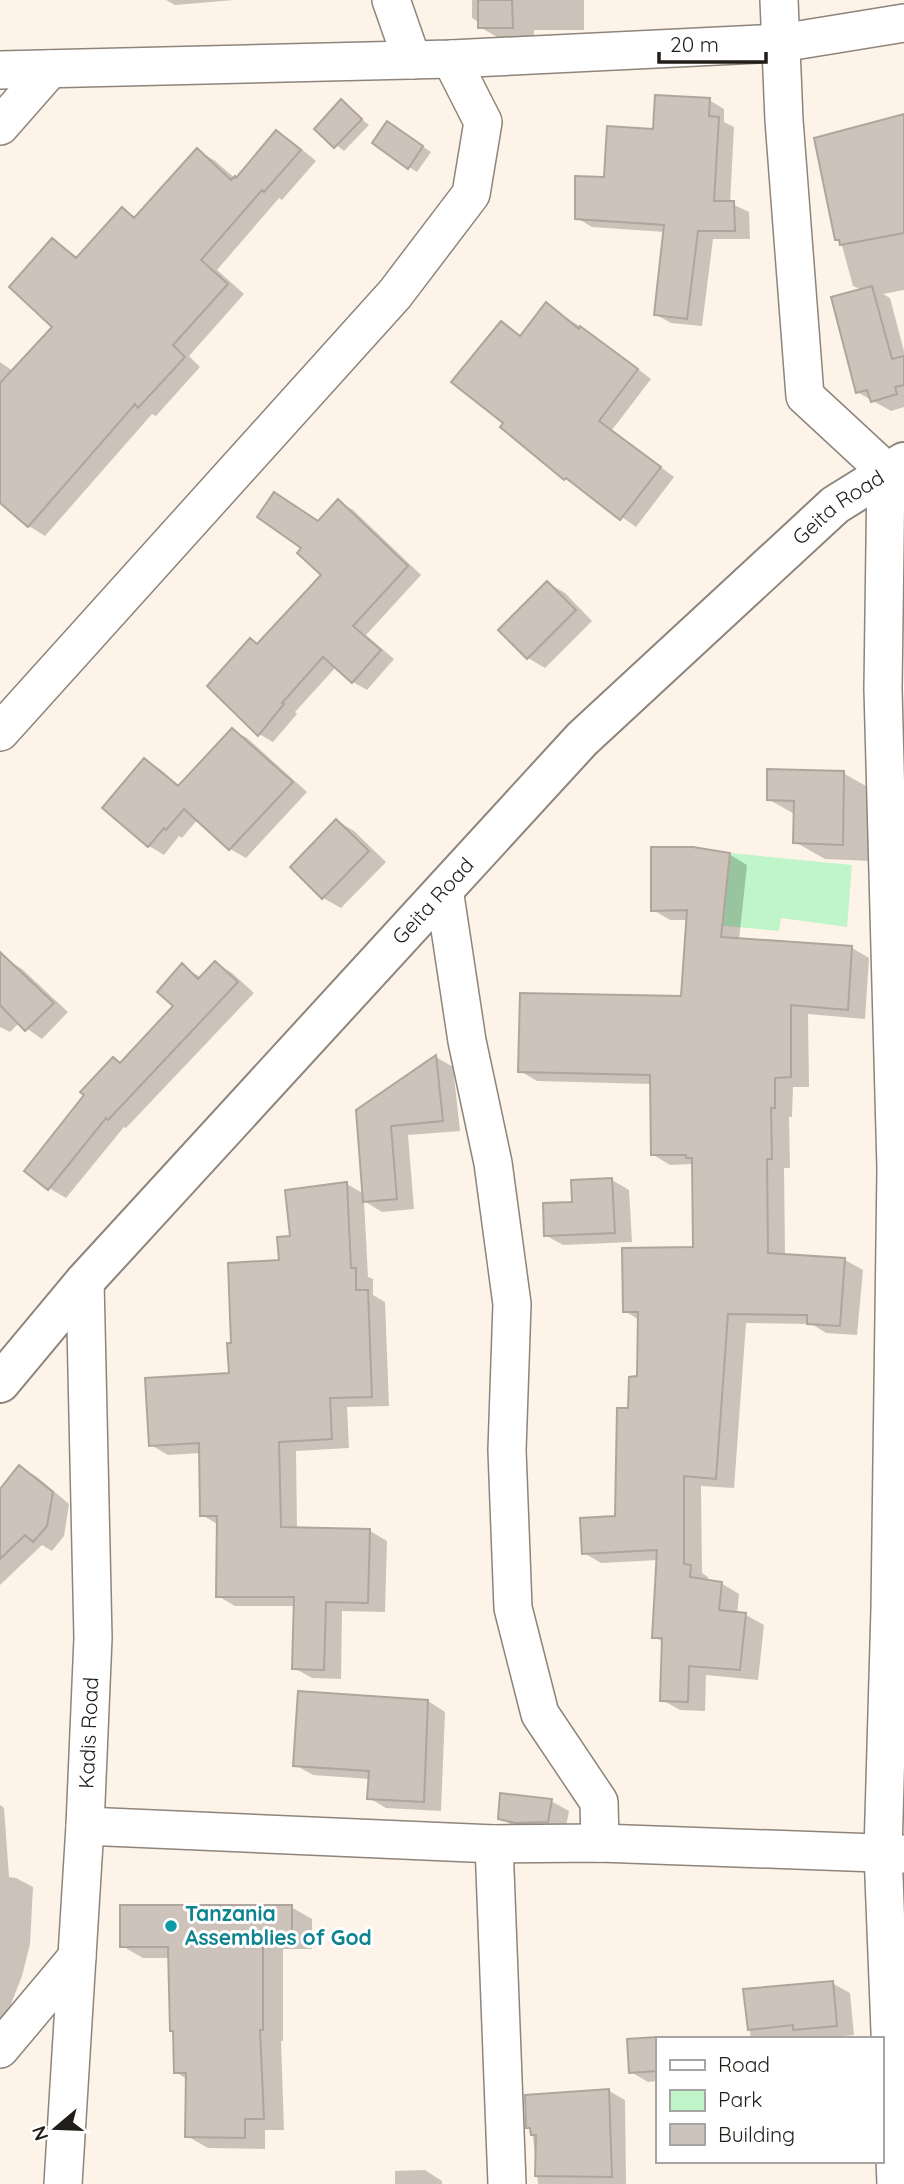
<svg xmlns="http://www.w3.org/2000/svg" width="904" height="2184" font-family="Quicksand,sans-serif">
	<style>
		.green { fill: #c0f5c9 }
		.shadow { fill: #0003 }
		.building { fill: #cec3ba; stroke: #b0a59c; stroke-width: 2 }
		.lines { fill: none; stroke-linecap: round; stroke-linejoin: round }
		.minor-casing { stroke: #8e847b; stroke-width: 40 }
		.secondary-casing { stroke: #8e847b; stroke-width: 42 }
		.minor { stroke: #fff; stroke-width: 37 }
		.secondary { stroke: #fff; stroke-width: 38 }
		.culture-dot { fill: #0f9aa8; stroke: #fff; stroke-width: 2.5 }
		.labels { text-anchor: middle; stroke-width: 6; stroke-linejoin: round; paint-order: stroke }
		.street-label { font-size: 21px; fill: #211d19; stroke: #fff }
		.culture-label { font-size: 21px; font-weight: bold; fill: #0d838f; stroke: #fff; text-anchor: start }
	</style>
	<rect width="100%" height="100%" fill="#fef3e9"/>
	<!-- green -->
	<path class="green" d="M 730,853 L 852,865 L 847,927 L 781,918 L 779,931 L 695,923 L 724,910 Z"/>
	<!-- shadow -->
	<path class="shadow" d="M 166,0 L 234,0 L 175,5 Z
		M 472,0 L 584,0 L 584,30 L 534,30 L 534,39 L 502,40 L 480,27 L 480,23 L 472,18 Z
		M 709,100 L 724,109 L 724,122 L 734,127 L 730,203 L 749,212 L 750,239 L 713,239 L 702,326 L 671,323 L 655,314 L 665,232 L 592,227 L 577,218 L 606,179 L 655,131 Z
		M 341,102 L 369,125 L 344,151 L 316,129 Z
		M 904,116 L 904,290 L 883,294 L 890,298 L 904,351 L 904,407 L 891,411 L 857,392 L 862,290 L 853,286 L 841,242 L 836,239 Z
		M 396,128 L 431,152 L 417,172 L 409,167 Z
		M 277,132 L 293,142 L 316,161 L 282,200 L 279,198 L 217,270 L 244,294 L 189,356 L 200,367 L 156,416 L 152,414 L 45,536 L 29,526 L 0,501 L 0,362 L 13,371 L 55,326 L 53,240 L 79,258 L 122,209 L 136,217 L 197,151 L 214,160 L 237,180 Z
		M 546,305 L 595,336 L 651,379 L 612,430 L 674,477 L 636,527 L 580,487 L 565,479 L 506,423 L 501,323 L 522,336 Z
		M 339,502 L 353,510 L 421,575 L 366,635 L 394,659 L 367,690 L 353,682 L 336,667 L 295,712 L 297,714 L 273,742 L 259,734 L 258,645 L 324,575 L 319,522 Z
		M 548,583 L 565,593 L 592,621 L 545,668 L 528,658 Z
		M 232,730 L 247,738 L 307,792 L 246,858 L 230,849 L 198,819 L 182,838 L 179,836 L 164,855 L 149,846 L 145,760 L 160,769 L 180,786 Z
		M 843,773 L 873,790 L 872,861 L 825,859 L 795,842 L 796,815 L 768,799 Z
		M 337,821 L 354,831 L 386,862 L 341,908 L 323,898 L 292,867 Z
		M 729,854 L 747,865 L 739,940 L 852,948 L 869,958 L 865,1019 L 808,1014 L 809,1087 L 793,1087 L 792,1117 L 789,1117 L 790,1168 L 784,1168 L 785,1255 L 845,1260 L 863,1270 L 857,1335 L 826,1333 L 812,1324 L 746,1323 L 734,1488 L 701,1486 L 702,1573 L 708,1577 L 708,1582 L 721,1583 L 739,1594 L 737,1614 L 746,1615 L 764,1625 L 758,1680 L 706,1675 L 705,1711 L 680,1710 L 662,1700 L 663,1642 L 654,1637 L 658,1560 L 601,1563 L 584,1553 L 617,1518 L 638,1378 L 639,1320 L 625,1311 L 695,1249 L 694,1164 L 670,1165 L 652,1154 L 652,1084 L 537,1081 L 520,1071 L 682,998 L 688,920 L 670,920 L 653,910 Z
		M 7,960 L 22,969 L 68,1012 L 42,1039 L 19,1023 L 10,1032 L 0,1027 L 0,967 Z
		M 215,963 L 232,973 L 254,993 L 126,1128 L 124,1127 L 66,1198 L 49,1188 L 114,1059 L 122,1064 L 176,1006 L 182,966 L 202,978 Z
		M 436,1057 L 453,1067 L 460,1131 L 408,1135 L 414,1209 L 382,1212 L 364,1201 L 368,1277 L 373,1279 L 373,1295 L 385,1302 L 389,1406 L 347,1407 L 349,1448 L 296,1451 L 297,1529 L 370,1531 L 387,1541 L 385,1612 L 342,1611 L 341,1679 L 312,1678 L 294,1668 L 295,1606 L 235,1606 L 218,1596 L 219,1525 L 202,1515 L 201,1453 L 168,1455 L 151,1445 L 230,1375 L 233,1345 L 292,1238 L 347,1184 L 364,1194 L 358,1111 Z
		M 612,1180 L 629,1190 L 632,1242 L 563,1245 L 545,1235 L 573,1204 Z
		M 20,1467 L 37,1477 L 69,1504 L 64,1536 L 52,1551 L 42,1545 L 0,1585 L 0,1492 Z
		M 428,1701 L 445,1712 L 441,1811 L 386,1808 L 369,1798 L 370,1779 L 313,1775 L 295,1765 Z
		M 551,1801 L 569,1811 L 565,1832 L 517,1828 L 500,1818 Z
		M 0,1805 L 4,1808 L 9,1877 L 16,1878 L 33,1887 L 30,1944 L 22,1976 L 0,2032 Z
		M 291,1907 L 312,1919 L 312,1949 L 283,1949 L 283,2041 L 281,2041 L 284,2130 L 265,2130 L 265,2149 L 208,2148 L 187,2136 L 188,2080 L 176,2072 L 170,1958 L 143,1958 L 122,1946 Z
		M 832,1983 L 850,1993 L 854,2035 L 814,2039 L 751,2039 L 745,1990 Z
		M 676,2037 L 680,2039 L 657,2039 L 657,2081 L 648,2082 L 631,2072 L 629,2041 Z
		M 609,2091 L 625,2100 L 626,2184 L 538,2184 L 532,2129 L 528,2127 Z
		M 425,2170 L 442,2181 L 442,2184 L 395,2184 L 395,2171 Z"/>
	<!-- building -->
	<path class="building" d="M 478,0 L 512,0 L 513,28 L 478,28 Z
		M 655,95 L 710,98 L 709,116 L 719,117 L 714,201 L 734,201 L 735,231 L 698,231 L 687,319 L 654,315 L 664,225 L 575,219 L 575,176 L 604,177 L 607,126 L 653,129 Z
		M 341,99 L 362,119 L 334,148 L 314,129 Z
		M 904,114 L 904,233 L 840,245 L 839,240 L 835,240 L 814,138 Z
		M 387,121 L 423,146 L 408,169 L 372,143 Z
		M 276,130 L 301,150 L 264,192 L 262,190 L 201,260 L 228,284 L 173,345 L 185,357 L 138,408 L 135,404 L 28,527 L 0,503 L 0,383 L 52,327 L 9,287 L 52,238 L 76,258 L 122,207 L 134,218 L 197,148 L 231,180 L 235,176 L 236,178 Z
		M 872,286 L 892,359 L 904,356 L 904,385 L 895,387 L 897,394 L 871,402 L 867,390 L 856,393 L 831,297 Z
		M 546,302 L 579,329 L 580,326 L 638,369 L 599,421 L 661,467 L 620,520 L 566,478 L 564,480 L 500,427 L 503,423 L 451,382 L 501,321 L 520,336 Z
		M 274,492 L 318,521 L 338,499 L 408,566 L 353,626 L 381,650 L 352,683 L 323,657 L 282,703 L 284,704 L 258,736 L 207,686 L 250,638 L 257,644 L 321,575 L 297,553 L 301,548 L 257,517 Z
		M 547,581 L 576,610 L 527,659 L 498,630 Z
		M 232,728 L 293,782 L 229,850 L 184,809 L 166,830 L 164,828 L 148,847 L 102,808 L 144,758 L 178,786 Z
		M 767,769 L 844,771 L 843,845 L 793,843 L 794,801 L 767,800 Z
		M 336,819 L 369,851 L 322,899 L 290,867 Z
		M 651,847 L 693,847 L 730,853 L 721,937 L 852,946 L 848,1010 L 791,1005 L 791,1077 L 775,1078 L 775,1108 L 771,1108 L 772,1159 L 767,1159 L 768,1253 L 845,1258 L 840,1326 L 807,1324 L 807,1315 L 728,1314 L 716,1479 L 684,1476 L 684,1564 L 691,1565 L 690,1577 L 722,1582 L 719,1610 L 746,1613 L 740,1670 L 689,1666 L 688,1702 L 660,1701 L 662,1638 L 652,1638 L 657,1550 L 582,1554 L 580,1518 L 615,1516 L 617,1408 L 628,1408 L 629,1377 L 637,1376 L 638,1312 L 623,1312 L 622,1248 L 693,1247 L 692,1158 L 686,1158 L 686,1155 L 651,1155 L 650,1075 L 518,1072 L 520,993 L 681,996 L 687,910 L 651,911 Z
		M 0,952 L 54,1003 L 25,1031 L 0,1005 Z
		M 215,961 L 238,982 L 108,1120 L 106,1118 L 48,1190 L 24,1171 L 84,1095 L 80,1092 L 113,1057 L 120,1063 L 173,1006 L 157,992 L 182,963 L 198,979 Z
		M 436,1055 L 443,1121 L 391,1126 L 397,1199 L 363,1202 L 356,1110 Z
		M 612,1178 L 615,1233 L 544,1236 L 543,1203 L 572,1202 L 571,1180 Z
		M 347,1182 L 351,1268 L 356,1268 L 356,1290 L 368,1290 L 372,1397 L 330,1398 L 332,1439 L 279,1442 L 281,1527 L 370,1529 L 368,1603 L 326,1602 L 324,1670 L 292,1669 L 294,1597 L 216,1597 L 217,1516 L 200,1516 L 199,1443 L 149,1446 L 145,1378 L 229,1373 L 227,1343 L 231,1343 L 228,1263 L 279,1260 L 277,1237 L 290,1236 L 285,1190 Z
		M 19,1465 L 53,1492 L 47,1526 L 33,1542 L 25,1535 L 0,1559 L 0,1489 Z
		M 298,1691 L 428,1700 L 424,1802 L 367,1799 L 369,1771 L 293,1766 Z
		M 500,1793 L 552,1799 L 548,1822 L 516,1823 L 498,1819 Z
		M 120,1905 L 292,1905 L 292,1938 L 263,1938 L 263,2030 L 260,2030 L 264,2119 L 245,2119 L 245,2138 L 185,2137 L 186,2073 L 174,2073 L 173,2031 L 170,2031 L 168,1947 L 120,1947 Z
		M 833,1981 L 837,2026 L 793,2030 L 793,2025 L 748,2030 L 743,1989 Z
		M 657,2037 L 657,2071 L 629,2073 L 627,2039 Z
		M 609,2089 L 612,2177 L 535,2176 L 536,2135 L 531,2135 L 530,2128 L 526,2128 L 525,2095 Z"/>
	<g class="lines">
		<!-- minor casing -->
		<g class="minor-casing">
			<g id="minor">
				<path d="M 391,0 L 412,60"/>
				<path d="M 779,0 L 784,120 L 805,396 L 886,471 L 883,689 L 896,1169 L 890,1609 L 883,1852 L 896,2184"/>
				<path d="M 0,70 L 451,59 L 781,43 L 904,23"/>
				<path d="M 0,126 L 50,69"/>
				<path d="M 0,732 L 395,294 L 471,194 L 483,122 L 451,59"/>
				<path d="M 444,889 L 467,1041 L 493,1163 L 512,1304 L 507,1450 L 513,1608 L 540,1714 L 599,1802 L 600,1843"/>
				<path d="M 85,1826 L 494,1844 L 600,1843 L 904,1854"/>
				<path d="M 494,1844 L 507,2184"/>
				<path d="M 0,2049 L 77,1957"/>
				<path id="s1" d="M 63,2184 L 85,1826 L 93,1638 L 85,1281"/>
			</g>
		</g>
		<!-- secondary casing -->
		<g class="secondary-casing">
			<g id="secondary">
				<path id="s2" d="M 0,1383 L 85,1281 L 582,739 L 835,505 L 904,462"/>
			</g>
		</g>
		<!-- minor -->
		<use href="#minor" class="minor"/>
		<!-- secondary -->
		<use href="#secondary" class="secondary"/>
	</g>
	<!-- markers -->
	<circle class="culture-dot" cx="171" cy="1926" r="7"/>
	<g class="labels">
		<!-- street labels -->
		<g class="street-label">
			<text dy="7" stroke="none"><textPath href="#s2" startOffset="1214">Geita Road</textPath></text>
			<text dy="7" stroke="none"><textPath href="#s2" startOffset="648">Geita Road</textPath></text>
			<text dy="7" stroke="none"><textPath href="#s1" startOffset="452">Kadis Road</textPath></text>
		</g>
		<!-- culture labels -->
		<g class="culture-label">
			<text x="185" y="1921">Tanzania<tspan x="185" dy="24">Assemblies of God</tspan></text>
		</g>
	</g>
	<!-- legend -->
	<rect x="656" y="2037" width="228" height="126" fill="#ffffff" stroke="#a6a5a3" stroke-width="2"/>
	<rect x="670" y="2060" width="35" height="10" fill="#ffffff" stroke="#a6a5a3" stroke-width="2"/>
	<text x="718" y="2072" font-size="21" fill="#211d19">Road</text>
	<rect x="670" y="2090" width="35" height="21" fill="#c0f5c9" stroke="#a6a5a3" stroke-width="2"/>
	<text x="718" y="2107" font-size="21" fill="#211d19">Park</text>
	<rect x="670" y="2124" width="35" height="21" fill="#cec3ba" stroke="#a6a5a3" stroke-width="2"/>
	<text x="718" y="2142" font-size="21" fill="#211d19">Building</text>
	<!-- north arrow -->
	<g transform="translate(56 2128) rotate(251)" stroke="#ffffff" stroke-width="5" paint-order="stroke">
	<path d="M0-5L12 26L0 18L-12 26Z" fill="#211d19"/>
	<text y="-10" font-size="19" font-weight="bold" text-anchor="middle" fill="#211d19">N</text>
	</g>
	<!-- scale -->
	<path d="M659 52v10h107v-10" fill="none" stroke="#211d19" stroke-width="3.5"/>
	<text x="670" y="52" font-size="21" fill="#211d19" stroke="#ffffff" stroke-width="5" paint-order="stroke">20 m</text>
</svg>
